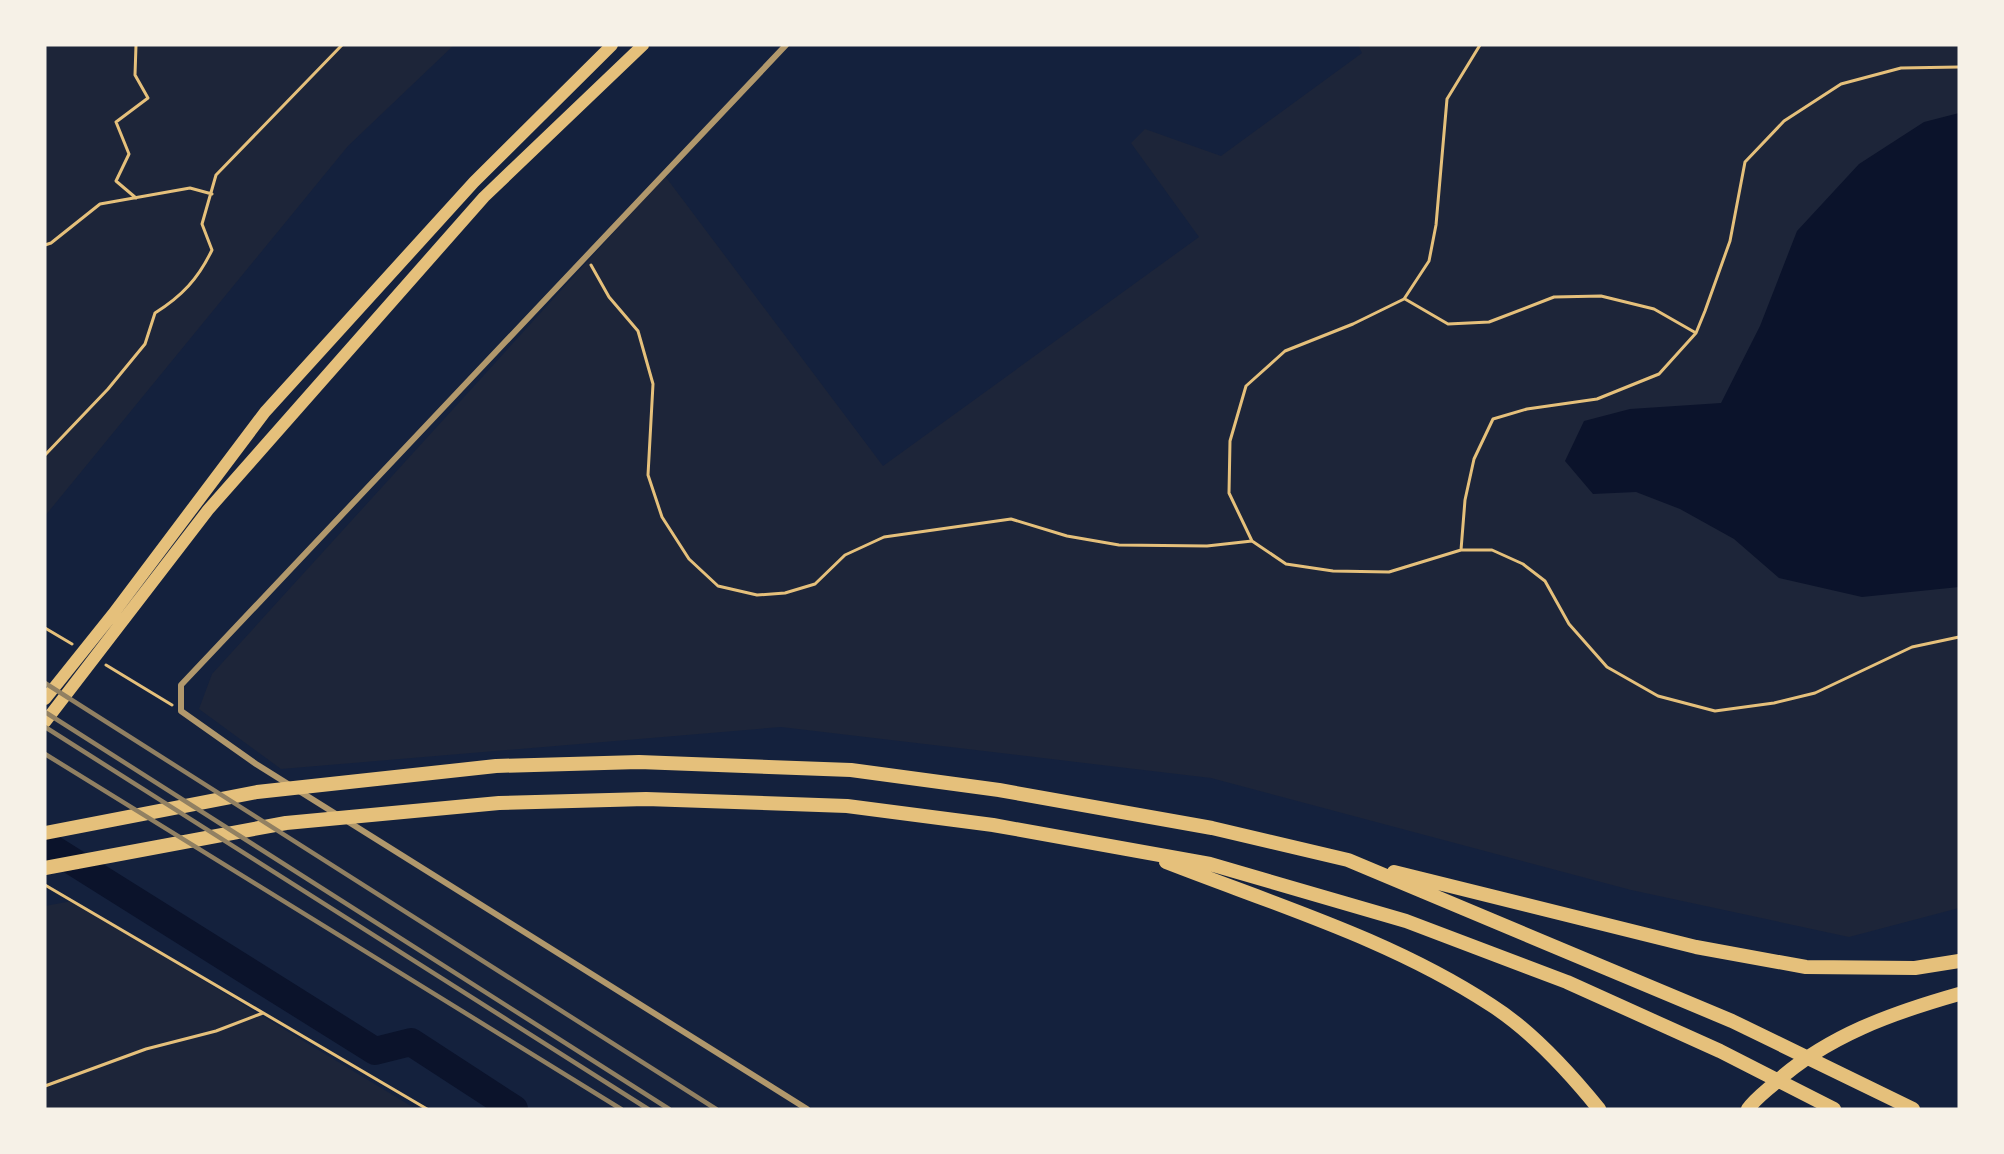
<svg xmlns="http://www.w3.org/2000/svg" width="2004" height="1154" font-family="'IBM Plex Sans',sans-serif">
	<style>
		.green { fill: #1d2539 }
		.water { fill: #0b132b }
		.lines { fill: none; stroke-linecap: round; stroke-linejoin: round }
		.river { stroke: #0b132b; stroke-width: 28 }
		.path { stroke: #e5c07b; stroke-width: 3 }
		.minor { stroke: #b1986c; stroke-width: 6 }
		.primary { stroke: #e5c07b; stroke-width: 12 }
		.motorway { stroke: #e5c07b; stroke-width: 14 }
		.rail { stroke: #918062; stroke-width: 4.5 }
	</style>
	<rect width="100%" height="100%" fill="#14213d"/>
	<!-- green -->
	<path class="green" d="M 45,45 L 454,45 L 348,146 L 45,516 Z
		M 1358,45 L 1959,45 L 1959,908 L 1849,937 L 1631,890 L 1211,778 L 781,727 L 281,769 L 199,709 L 212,674 L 665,176 L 883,466 L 1199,237 L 1131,143 L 1145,129 L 1221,156 L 1362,53 Z
		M 72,901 L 416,1109 L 45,1109 L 45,906 Z"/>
	<!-- water -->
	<path class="water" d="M 1959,113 L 1959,587 L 1862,597 L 1779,578 L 1734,539 L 1680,509 L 1636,492 L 1593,494 L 1565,461 L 1584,421 L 1630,409 L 1721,403 L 1760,326 L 1797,231 L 1859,164 L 1924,122 Z"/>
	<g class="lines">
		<!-- river -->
		<path class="river" d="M 45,844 L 375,1051 L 411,1042 L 514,1109"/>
		<!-- path -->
		<path class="path" d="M 136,45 L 135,75 L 148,98 L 116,122 L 129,154 L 116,181 L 136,198
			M 1480,45 L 1447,99 L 1436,225 L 1429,261 L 1404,299 L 1353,324 L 1285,351 L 1246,386 L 1230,441 L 1229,493 L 1252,541 L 1286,564 L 1333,571 L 1389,572 L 1461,550 L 1492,550 L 1523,564 L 1545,581 L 1569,624 L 1607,667 L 1658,696 L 1715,711 L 1774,703 L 1815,693 L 1912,647 L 1959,637
			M 45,245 L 51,243 L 100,204 L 190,188 L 212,194
			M 591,265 L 609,297 L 638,331 L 653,384 L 648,475 L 662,517 L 689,559 L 718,586 L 757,595 L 785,593 L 815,584 L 845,555 L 884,537 L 1011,519 L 1067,536 L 1119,545 L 1207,546 L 1252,541
			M 1405,299 L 1448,324 L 1489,322 L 1554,297 L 1601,296 L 1654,309 L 1696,333
			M 45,455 L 108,389 L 145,344 L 155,313 C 182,296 198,279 212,250 L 202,224 L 216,175 L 342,45
			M 1461,550 L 1465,500 L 1474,459 L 1493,419 L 1527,409 L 1597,399 L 1659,374 L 1696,333 L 1705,311 L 1730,241 L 1745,162 L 1784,121 L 1841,84 L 1901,68 L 1959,67
			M 45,628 L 72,644
			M 106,665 L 172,705
			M 45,885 L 427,1109
			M 45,1086 L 146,1049 L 216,1031 L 263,1013"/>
		<!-- minor -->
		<path class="minor" d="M 786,45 L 181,685 L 181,711 L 256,764 L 807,1109"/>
		<!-- primary -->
		<path class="primary" d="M 45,699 L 113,614 L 265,412 L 474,182 L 612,45
			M 45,722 L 208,510 L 484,197 L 643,45"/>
		<!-- motorway -->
		<path class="motorway" d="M 45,833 L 257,792 L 496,766 L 639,762 L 851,770 L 999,790 L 1212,828 L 1348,860 L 1732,1021 L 1913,1109
			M 1166,862 C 1276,905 1392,940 1491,1005 C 1532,1031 1569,1072 1599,1109
			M 45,868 L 286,823 L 499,803 L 646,799 L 847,806 L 993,825 L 1210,864 L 1406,921 L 1567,982 L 1720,1051 L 1834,1109
			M 1394,872 L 1696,947 L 1806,967 L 1915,968 L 1959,961
			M 1748,1109 C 1755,1099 1766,1091 1775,1083 C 1827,1036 1892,1013 1959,994"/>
		<!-- rail -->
		<path class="rail" d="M 45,683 L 716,1109
			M 45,712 L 669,1109
			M 45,727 L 648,1109
			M 45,754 L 621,1109"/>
	</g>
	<!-- border -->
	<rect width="2004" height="1154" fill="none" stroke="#f6f1e7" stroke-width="93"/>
</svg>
